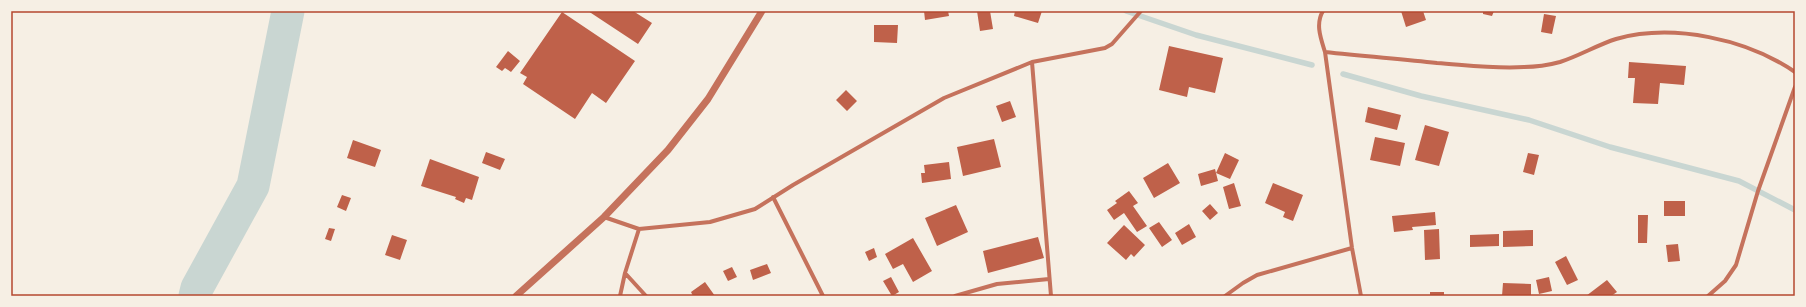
<svg xmlns="http://www.w3.org/2000/svg" width="1806" height="307" font-family="Karla,sans-serif">
	<style>
		.lines { fill: none; stroke-linecap: round; stroke-linejoin: round }
		.stream { stroke: #c9d6d2; stroke-width: 5.5 }
		.river { stroke: #c9d6d2; stroke-width: 33 }
		.building { fill: #bf614a }
		.minor { stroke: #c5725c; stroke-width: 4 }
		.tertiary { stroke: #c5725c; stroke-width: 7 }
		.neatline { fill: none; stroke: #b5482f; stroke-width: 1.5 }
	</style>
	<rect width="100%" height="100%" fill="#f6efe4"/>
	<g class="lines">
		<!-- stream -->
		<path class="stream" d="M 1126,11 L 1196,35 L 1312,65
			M 1343,74 L 1421,96 L 1529,120 L 1610,147 L 1739,181 L 1795,210"/>
		<!-- river -->
		<path class="river" d="M 195,296 L 197,288 L 253,186 L 288,11"/>
	</g>
	<!-- building -->
	<path class="building" d="M 588,11 L 633,11 L 652,23 L 638,44 Z
		M 924,11 L 948,11 L 949,16 L 925,20 Z
		M 977,11 L 990,11 L 993,29 L 980,31 Z
		M 1015,11 L 1042,11 L 1038,23 L 1014,16 Z
		M 1401,11 L 1423,11 L 1426,20 L 1406,27 Z
		M 1483,11 L 1494,11 L 1492,16 L 1483,14 Z
		M 562,12 L 635,61 L 606,103 L 592,93 L 575,119 L 523,84 L 527,77 L 520,73 Z
		M 1544,14 L 1556,16 L 1552,34 L 1541,32 Z
		M 874,25 L 898,25 L 897,43 L 874,42 Z
		M 1169,46 L 1223,58 L 1215,93 L 1189,87 L 1187,97 L 1159,90 Z
		M 508,51 L 520,61 L 511,72 L 505,68 L 502,71 L 496,67 Z
		M 1629,62 L 1686,66 L 1684,85 L 1660,83 L 1658,104 L 1633,103 L 1635,78 L 1628,78 Z
		M 846,90 L 857,101 L 847,111 L 836,100 Z
		M 1010,101 L 1016,117 L 1002,122 L 996,106 Z
		M 1368,107 L 1401,115 L 1397,130 L 1365,122 Z
		M 1425,125 L 1449,132 L 1439,166 L 1415,160 Z
		M 1375,137 L 1405,143 L 1400,166 L 1370,160 Z
		M 994,139 L 1001,167 L 963,176 L 957,147 Z
		M 353,140 L 381,150 L 375,167 L 347,158 Z
		M 486,152 L 505,159 L 500,170 L 482,163 Z
		M 1225,153 L 1239,160 L 1230,179 L 1216,173 Z
		M 1528,153 L 1539,155 L 1534,175 L 1523,172 Z
		M 430,159 L 479,177 L 472,200 L 466,198 L 464,203 L 455,199 L 456,197 L 421,186 Z
		M 949,162 L 951,179 L 922,183 L 921,173 L 925,173 L 924,165 Z
		M 1168,163 L 1180,183 L 1154,198 L 1143,178 Z
		M 1215,169 L 1218,181 L 1201,186 L 1198,174 Z
		M 1234,183 L 1241,206 L 1229,209 L 1223,187 Z
		M 1273,183 L 1303,195 L 1293,221 L 1283,217 L 1285,212 L 1265,203 Z
		M 1129,191 L 1138,203 L 1133,206 L 1147,226 L 1137,232 L 1124,213 L 1114,220 L 1107,210 L 1117,203 L 1115,201 Z
		M 342,195 L 351,198 L 346,211 L 337,207 Z
		M 1664,201 L 1685,201 L 1685,216 L 1664,216 Z
		M 1210,204 L 1218,213 L 1210,220 L 1202,211 Z
		M 956,205 L 968,232 L 937,246 L 925,218 Z
		M 1435,212 L 1436,225 L 1412,227 L 1413,230 L 1394,232 L 1392,216 Z
		M 1638,215 L 1648,215 L 1647,243 L 1638,243 Z
		M 1159,222 L 1172,240 L 1162,247 L 1149,228 Z
		M 1189,224 L 1196,237 L 1182,245 L 1175,233 Z
		M 1124,225 L 1145,245 L 1134,257 L 1131,254 L 1126,260 L 1107,243 Z
		M 329,228 L 335,229 L 331,241 L 325,239 Z
		M 1439,229 L 1440,259 L 1425,260 L 1424,230 Z
		M 1533,230 L 1533,246 L 1503,247 L 1503,231 Z
		M 1499,234 L 1499,246 L 1470,247 L 1470,235 Z
		M 392,235 L 407,240 L 400,260 L 385,255 Z
		M 1038,237 L 1044,258 L 988,273 L 983,251 Z
		M 913,238 L 932,271 L 913,282 L 903,264 L 893,269 L 885,254 Z
		M 1678,244 L 1680,261 L 1668,262 L 1666,245 Z
		M 874,248 L 877,257 L 869,261 L 865,252 Z
		M 1566,256 L 1578,280 L 1567,285 L 1555,262 Z
		M 767,264 L 771,273 L 753,280 L 750,270 Z
		M 732,267 L 737,277 L 728,281 L 723,271 Z
		M 891,277 L 899,292 L 892,296 L 883,281 Z
		M 1549,277 L 1552,291 L 1539,294 L 1536,280 Z
		M 1607,280 L 1617,292 L 1611,296 L 1586,296 Z
		M 705,282 L 715,296 L 693,296 L 691,292 Z
		M 1503,283 L 1531,284 L 1531,296 L 1502,296 Z
		M 1430,292 L 1444,292 L 1444,296 L 1430,296 Z"/>
	<g class="lines">
		<!-- minor -->
		<path class="minor" d="M 1323,11 C 1315,24 1321,39 1325,52 L 1352,248 L 1361,296
			M 1325,52 C 1362,56 1399,59 1437,63 C 1466,65 1495,69 1524,67 C 1535,67 1549,65 1560,62 C 1579,56 1597,45 1616,39 C 1673,23 1747,39 1795,72
			M 1032,62 L 1051,296
			M 773,197 L 823,296
			M 604,217 L 639,229 L 710,222 L 755,209 L 793,185 L 944,98 L 1032,62 L 1105,48 L 1112,44 L 1141,11
			M 625,273 L 646,296
			M 620,296 L 625,273 L 639,229
			M 955,296 L 997,284 L 1049,279
			M 1225,296 L 1243,283 L 1257,275 L 1352,248
			M 1708,296 L 1725,281 L 1736,265 L 1758,191 L 1795,87"/>
		<!-- tertiary -->
		<path class="tertiary" d="M 516,296 L 604,217 L 668,150 L 708,99 L 762,11"/>
	</g>
	<!-- border -->
	<rect width="1806" height="307" fill="none" stroke="#f6efe4" stroke-width="24"/>
	<rect x="12" y="12" width="1782" height="283" class="neatline"/>
</svg>
